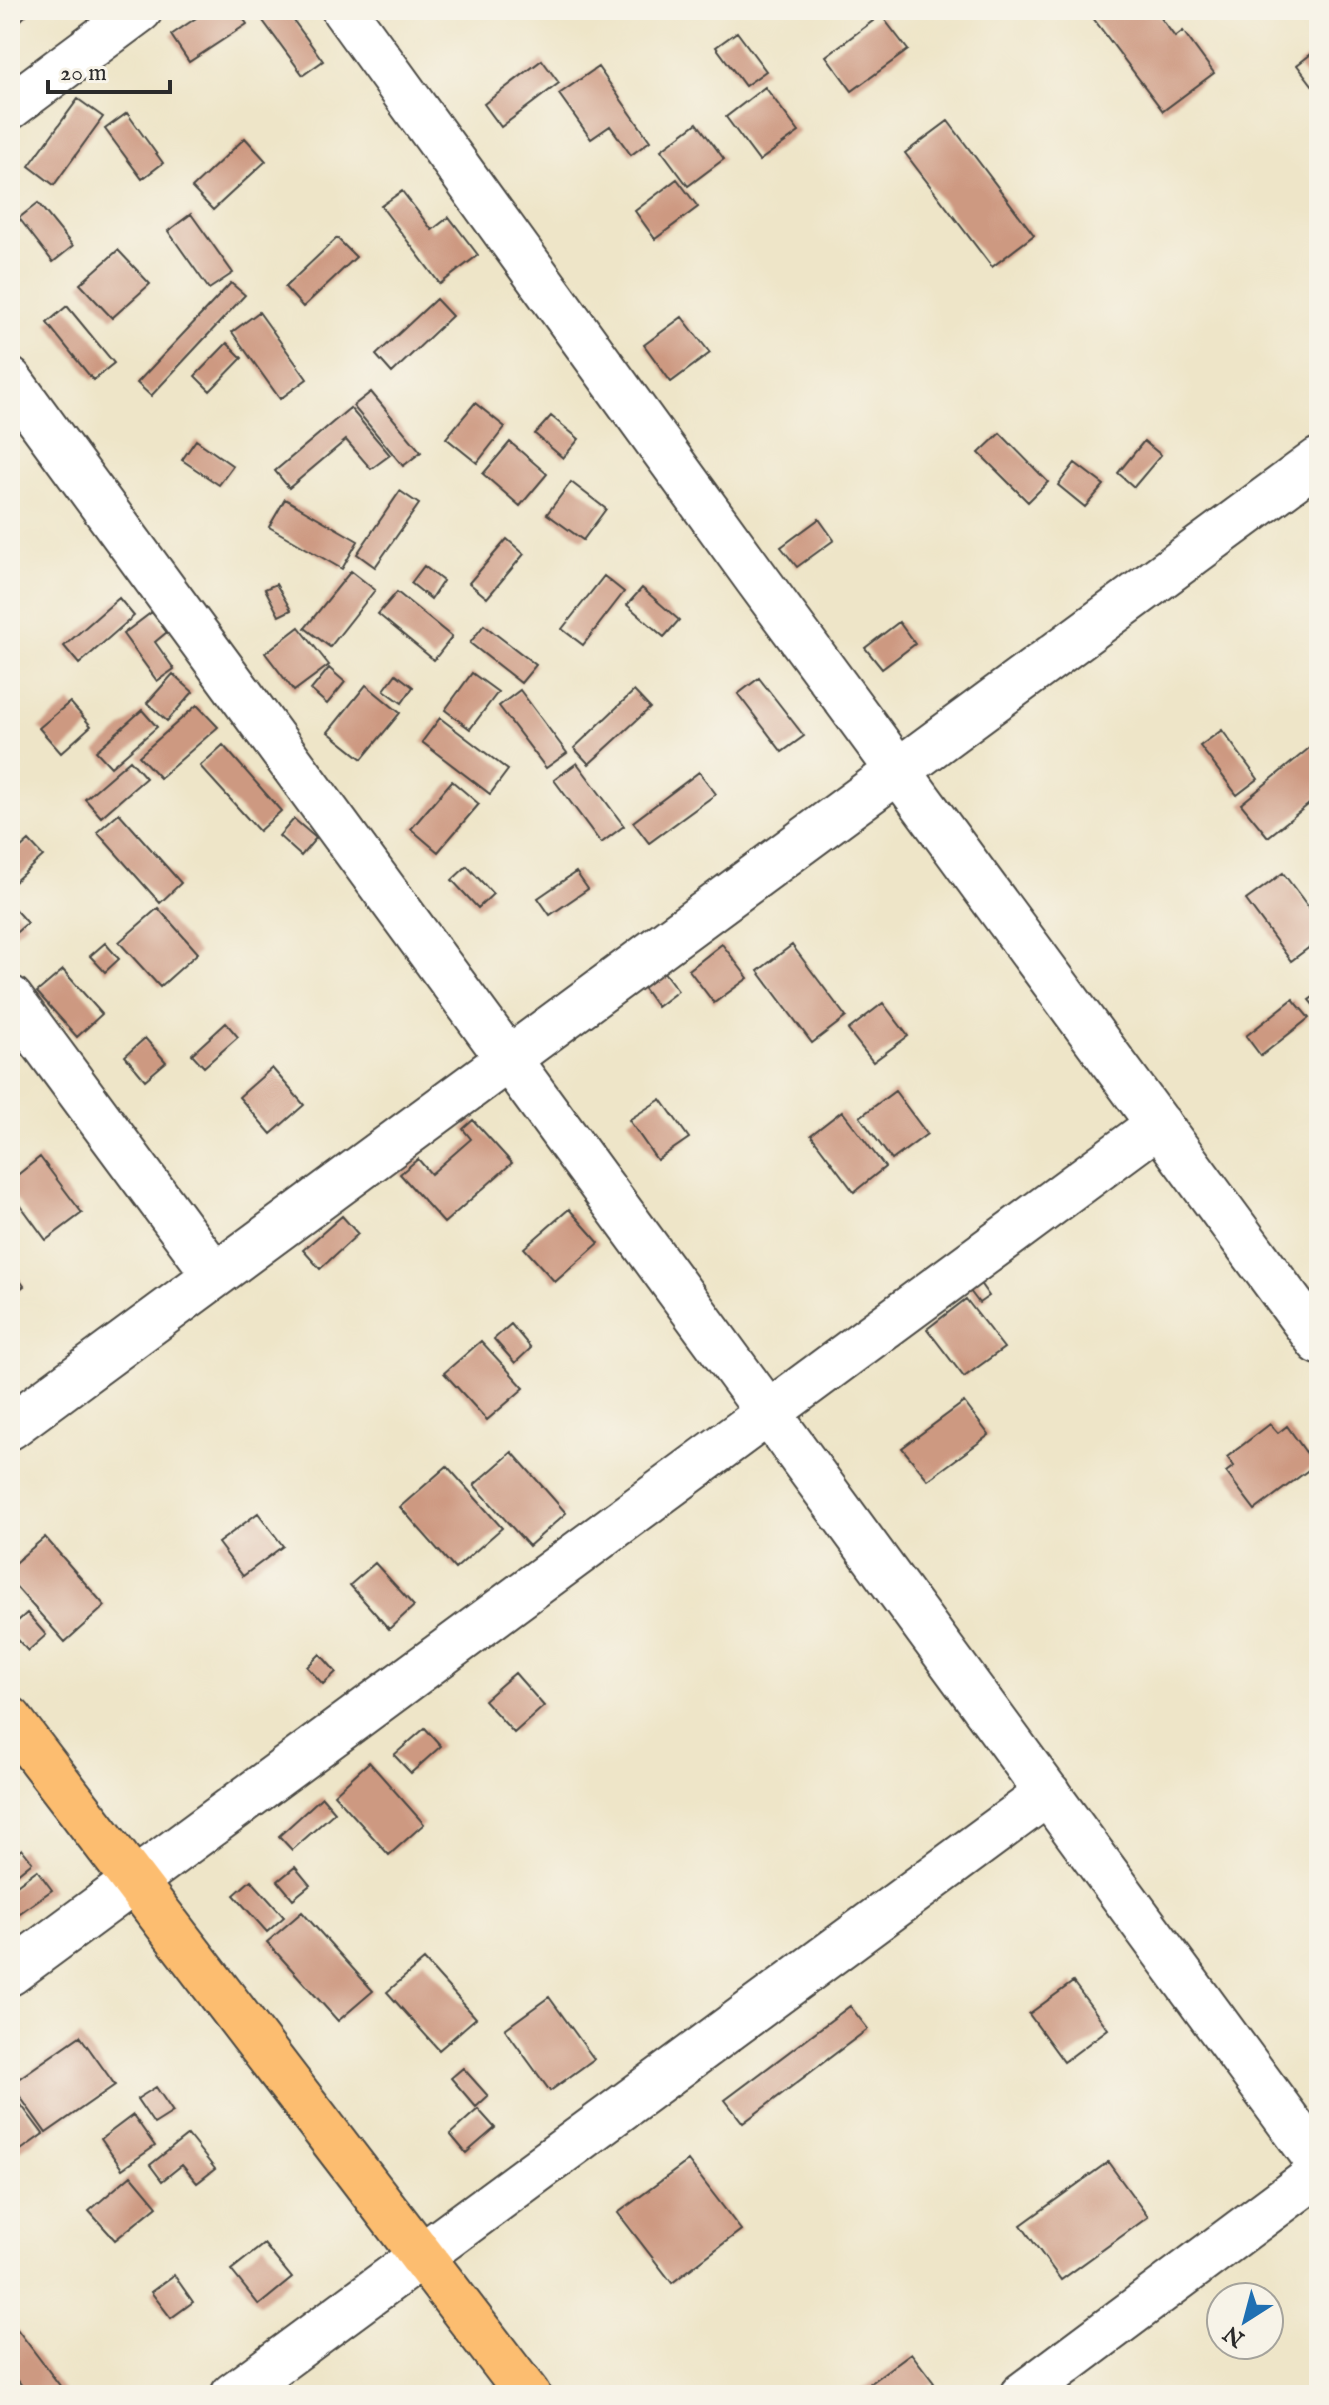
<svg xmlns="http://www.w3.org/2000/svg" width="1329" height="2405" font-family="'IM FELL English',serif">
	<style>
		.building { fill: #cd9981 }
		.lines { fill: none; stroke-linecap: round; stroke-linejoin: round }
		.minor-casing { stroke: #484743; stroke-width: 48 }
		.primary-casing { stroke: #484743; stroke-width: 48 }
		.minor { stroke: #fff; stroke-width: 44 }
		.primary { stroke: #fcbd6f; stroke-width: 44 }
	</style>
	<rect width="100%" height="100%" fill="#f7f3e8"/>
	<filter id="ink" filterUnits="userSpaceOnUse"><feTurbulence type="fractalNoise" baseFrequency=".0125" numOctaves="2"/><feDisplacementMap in="SourceGraphic" scale="16" xChannelSelector="R" yChannelSelector="G"/><feConvolveMatrix kernelMatrix="1 2 1 2 8 2 1 2 1" color-interpolation-filters="sRGB"/></filter>
	<filter id="wash" filterUnits="userSpaceOnUse"><feTurbulence type="fractalNoise" baseFrequency=".006" numOctaves="4" result="noise"/><feDisplacementMap in="SourceGraphic" scale="32" xChannelSelector="R" yChannelSelector="G"/><feGaussianBlur stdDeviation="1.8" result="paint"/><feColorMatrix in="noise" values="0 0 0 0 0 0 0 0 0 0 0 0 0 0 0 0 0 1.4 0 .05"/><feComposite in="paint" operator="in"/></filter>
	<g filter="url(#wash)">
		<rect width="100%" height="100%" fill="#eee5c8"/>
		<g id="blocks">
			<!-- building -->
			<path class="building" d="M 10,10 L 31,10 L 10,31 Z
				M 208,10 L 237,10 L 247,24 L 189,62 L 171,35 Z
				M 255,10 L 286,10 L 323,61 L 303,75 Z
				M 1087,10 L 1155,10 L 1175,37 L 1183,31 L 1214,73 L 1163,111 Z
				M 881,15 L 908,50 L 852,91 L 826,56 Z
				M 737,32 L 766,71 L 745,86 L 716,47 Z
				M 1319,48 L 1319,94 L 1297,65 Z
				M 542,60 L 559,83 L 501,127 L 484,104 Z
				M 598,67 L 650,141 L 631,155 L 610,126 L 591,139 L 559,94 Z
				M 765,87 L 799,132 L 759,161 L 726,117 Z
				M 78,99 L 103,117 L 54,185 L 29,166 Z
				M 127,113 L 163,163 L 142,179 L 105,129 Z
				M 948,121 L 1034,235 L 992,267 L 905,153 Z
				M 697,123 L 724,159 L 688,186 L 661,150 Z
				M 245,138 L 266,161 L 213,210 L 192,188 Z
				M 677,179 L 698,207 L 655,239 L 635,211 Z
				M 402,191 L 432,230 L 449,217 L 478,255 L 440,284 L 381,206 Z
				M 38,203 L 73,246 L 53,262 L 19,218 Z
				M 191,214 L 233,273 L 209,289 L 168,231 Z
				M 337,238 L 356,257 L 303,307 L 285,287 Z
				M 118,250 L 150,284 L 112,318 L 80,284 Z
				M 231,283 L 245,295 L 151,396 L 137,383 Z
				M 436,299 L 452,316 L 392,373 L 376,355 Z
				M 67,306 L 114,363 L 93,380 L 47,323 Z
				M 259,312 L 307,379 L 280,399 L 232,332 Z
				M 682,317 L 710,353 L 671,382 L 644,345 Z
				M 227,343 L 242,358 L 210,391 L 195,376 Z
				M 371,392 L 421,452 L 403,466 L 353,406 Z
				M 475,403 L 505,427 L 477,463 L 446,438 Z
				M 350,408 L 390,455 L 371,469 L 346,440 L 289,488 L 275,471 Z
				M 551,416 L 579,439 L 563,458 L 535,434 Z
				M 1000,433 L 1048,482 L 1028,502 L 979,453 Z
				M 196,440 L 233,466 L 219,485 L 182,460 Z
				M 1144,441 L 1161,455 L 1134,487 L 1118,473 Z
				M 510,442 L 547,474 L 520,506 L 483,474 Z
				M 1075,463 L 1104,485 L 1085,507 L 1058,485 Z
				M 571,482 L 606,509 L 583,540 L 547,514 Z
				M 400,491 L 419,504 L 375,567 L 357,554 Z
				M 285,499 L 358,541 L 342,569 L 269,527 Z
				M 819,519 L 834,540 L 797,567 L 781,547 Z
				M 507,539 L 524,554 L 487,598 L 469,583 Z
				M 424,566 L 443,581 L 431,599 L 411,583 Z
				M 351,571 L 375,590 L 330,647 L 305,628 Z
				M 604,576 L 624,592 L 583,645 L 562,629 Z
				M 276,584 L 291,610 L 279,616 L 265,589 Z
				M 642,588 L 679,620 L 664,637 L 627,605 Z
				M 397,592 L 452,637 L 434,660 L 378,614 Z
				M 119,598 L 134,616 L 79,664 L 64,646 Z
				M 152,612 L 167,632 L 155,642 L 174,669 L 157,681 L 123,634 Z
				M 899,622 L 915,644 L 882,669 L 865,648 Z
				M 484,625 L 536,665 L 521,683 L 470,643 Z
				M 299,627 L 329,665 L 294,691 L 265,653 Z
				M 329,668 L 345,682 L 327,704 L 311,690 Z
				M 472,673 L 498,692 L 470,729 L 445,710 Z
				M 173,674 L 193,692 L 167,721 L 147,703 Z
				M 396,674 L 413,687 L 402,703 L 384,690 Z
				M 759,678 L 804,736 L 782,752 L 738,694 Z
				M 366,685 L 400,713 L 362,759 L 328,732 Z
				M 520,690 L 567,753 L 546,768 L 499,706 Z
				M 634,691 L 650,708 L 589,764 L 574,748 Z
				M 70,702 L 91,726 L 61,753 L 39,728 Z
				M 197,705 L 218,727 L 160,778 L 139,756 Z
				M 142,710 L 157,727 L 111,767 L 96,751 Z
				M 440,718 L 508,770 L 490,794 L 422,742 Z
				M 1222,730 L 1258,779 L 1237,795 L 1200,746 Z
				M 1319,740 L 1319,796 L 1268,837 L 1241,804 Z
				M 223,745 L 281,811 L 259,831 L 200,766 Z
				M 130,760 L 146,778 L 101,817 L 85,799 Z
				M 577,763 L 624,826 L 601,843 L 554,780 Z
				M 699,772 L 716,794 L 649,843 L 633,822 Z
				M 452,781 L 479,804 L 438,852 L 411,829 Z
				M 119,813 L 181,883 L 160,903 L 97,832 Z
				M 294,819 L 316,838 L 301,856 L 279,836 Z
				M 29,841 L 43,856 L 14,882 L 10,878 L 10,858 Z
				M 467,866 L 493,894 L 478,908 L 452,880 Z
				M 576,872 L 588,889 L 550,915 L 538,898 Z
				M 1283,873 L 1319,921 L 1319,940 L 1291,961 L 1246,900 Z
				M 10,904 L 27,923 L 10,938 Z
				M 158,908 L 198,953 L 160,987 L 119,942 Z
				M 105,943 L 119,959 L 105,972 L 90,956 Z
				M 722,944 L 748,978 L 714,1003 L 689,970 Z
				M 792,945 L 846,1017 L 812,1043 L 758,971 Z
				M 63,970 L 102,1014 L 77,1037 L 37,992 Z
				M 663,971 L 678,991 L 657,1007 L 642,986 Z
				M 1319,993 L 1319,1012 L 1309,1000 Z
				M 1293,999 L 1309,1018 L 1261,1056 L 1246,1036 Z
				M 883,1003 L 908,1036 L 873,1062 L 848,1030 Z
				M 226,1023 L 238,1037 L 204,1067 L 192,1054 Z
				M 145,1038 L 166,1062 L 145,1080 L 125,1056 Z
				M 272,1068 L 304,1105 L 271,1134 L 239,1097 Z
				M 895,1091 L 927,1134 L 892,1160 L 860,1117 Z
				M 661,1099 L 689,1138 L 657,1160 L 629,1120 Z
				M 842,1111 L 885,1167 L 854,1192 L 811,1135 Z
				M 473,1120 L 512,1163 L 444,1223 L 400,1174 L 418,1159 L 431,1174 L 471,1139 L 463,1129 Z
				M 40,1157 L 82,1213 L 46,1240 L 10,1191 L 10,1181 Z
				M 569,1209 L 599,1243 L 555,1282 L 524,1248 Z
				M 342,1216 L 358,1234 L 320,1269 L 303,1250 Z
				M 10,1267 L 24,1286 L 10,1296 Z
				M 977,1279 L 989,1296 L 979,1303 L 967,1287 Z
				M 966,1299 L 1004,1348 L 964,1377 L 927,1329 Z
				M 511,1324 L 531,1348 L 515,1363 L 494,1339 Z
				M 481,1341 L 524,1388 L 487,1420 L 444,1373 Z
				M 964,1402 L 989,1435 L 928,1480 L 902,1448 Z
				M 1270,1424 L 1278,1433 L 1287,1426 L 1315,1465 L 1255,1510 L 1226,1472 L 1234,1466 L 1227,1457 Z
				M 512,1452 L 566,1513 L 529,1546 L 474,1485 Z
				M 447,1466 L 502,1528 L 455,1569 L 400,1507 Z
				M 258,1513 L 283,1546 L 243,1576 L 218,1543 Z
				M 45,1537 L 105,1606 L 65,1642 L 10,1580 L 10,1567 Z
				M 375,1563 L 414,1606 L 389,1629 L 350,1585 Z
				M 27,1613 L 46,1635 L 28,1651 L 10,1631 L 10,1628 Z
				M 320,1654 L 336,1672 L 323,1684 L 307,1667 Z
				M 515,1673 L 544,1706 L 514,1733 L 484,1700 Z
				M 425,1728 L 441,1746 L 411,1773 L 394,1755 Z
				M 369,1762 L 424,1824 L 389,1855 L 334,1794 Z
				M 322,1797 L 335,1812 L 292,1850 L 279,1836 Z
				M 22,1849 L 32,1862 L 10,1880 L 10,1858 Z
				M 295,1867 L 310,1885 L 293,1899 L 278,1881 Z
				M 37,1870 L 52,1890 L 10,1920 L 10,1890 Z
				M 251,1880 L 284,1917 L 267,1932 L 234,1895 Z
				M 302,1912 L 373,1991 L 338,2021 L 267,1942 Z
				M 424,1960 L 476,2018 L 439,2050 L 387,1992 Z
				M 1073,1982 L 1108,2029 L 1064,2062 L 1029,2014 Z
				M 549,1997 L 594,2059 L 550,2091 L 505,2029 Z
				M 850,2006 L 868,2029 L 743,2123 L 725,2100 Z
				M 80,2036 L 115,2085 L 46,2133 L 11,2084 Z
				M 463,2068 L 488,2096 L 476,2107 L 451,2078 Z
				M 156,2087 L 173,2112 L 154,2124 L 137,2099 Z
				M 10,2090 L 43,2134 L 18,2152 L 10,2142 Z
				M 478,2109 L 495,2128 L 466,2153 L 450,2134 Z
				M 133,2115 L 155,2146 L 122,2169 L 101,2139 Z
				M 188,2135 L 215,2169 L 197,2183 L 182,2165 L 162,2181 L 150,2165 Z
				M 688,2161 L 741,2230 L 672,2283 L 618,2213 Z
				M 1108,2162 L 1148,2217 L 1061,2280 L 1021,2225 Z
				M 131,2175 L 157,2206 L 115,2240 L 89,2211 Z
				M 264,2244 L 292,2278 L 259,2305 L 231,2270 Z
				M 174,2275 L 193,2302 L 171,2318 L 151,2292 Z
				M 17,2329 L 67,2395 L 29,2395 L 10,2370 L 10,2334 Z
				M 911,2353 L 934,2383 L 917,2395 L 854,2395 Z"/>
		</g>
	</g>
	<g filter="url(#ink)">
		<use href="#blocks" fill-opacity="0" stroke="#484743" stroke-width="2"/>
		<g class="lines">
			<!-- minor casing -->
			<g class="minor-casing">
				<path id="minor" d="M 344,10 L 757,579 L 1319,1342
					M 10,107 L 140,10
					M 10,380 L 1319,2163
					M 10,998 L 215,1275
					M 10,1427 L 1319,460
					M 10,1973 L 1159,1124
					M 233,2395 L 1048,1793
					M 1022,2395 L 1319,2173"/>
			</g>
			<!-- primary casing -->
			<g class="primary-casing">
				<path id="primary" d="M 10,1719 L 528,2395"/>
			</g>
			<!-- minor -->
			<use href="#minor" class="minor"/>
			<!-- primary -->
			<use href="#primary" class="primary"/>
		</g>
	</g>
	<!-- margin -->
	<rect width="1329" height="2405" fill="none" stroke="#f7f3e8" stroke-width="40"/>
	<!-- north arrow -->
	<g transform="translate(1245 2321) rotate(216)"><circle r="38" fill="#f7f3e8" stroke="#a5a39c" stroke-width="2"/>
	<path d="M0-6L14 30L0 20L-14 30Z" fill="#1f6fb2"/>
	<text y="-12" font-size="22" font-weight="bold" text-anchor="middle" fill="#2b2b2b">N</text>
	</g>
	<!-- scale -->
	<path d="M48 80v12h122v-12" fill="none" stroke="#2b2b2b" stroke-width="4"/>
	<text x="60" y="80" font-size="24" fill="#2b2b2b" stroke="#f7f3e8" stroke-width="6" paint-order="stroke">20 m</text>
</svg>
